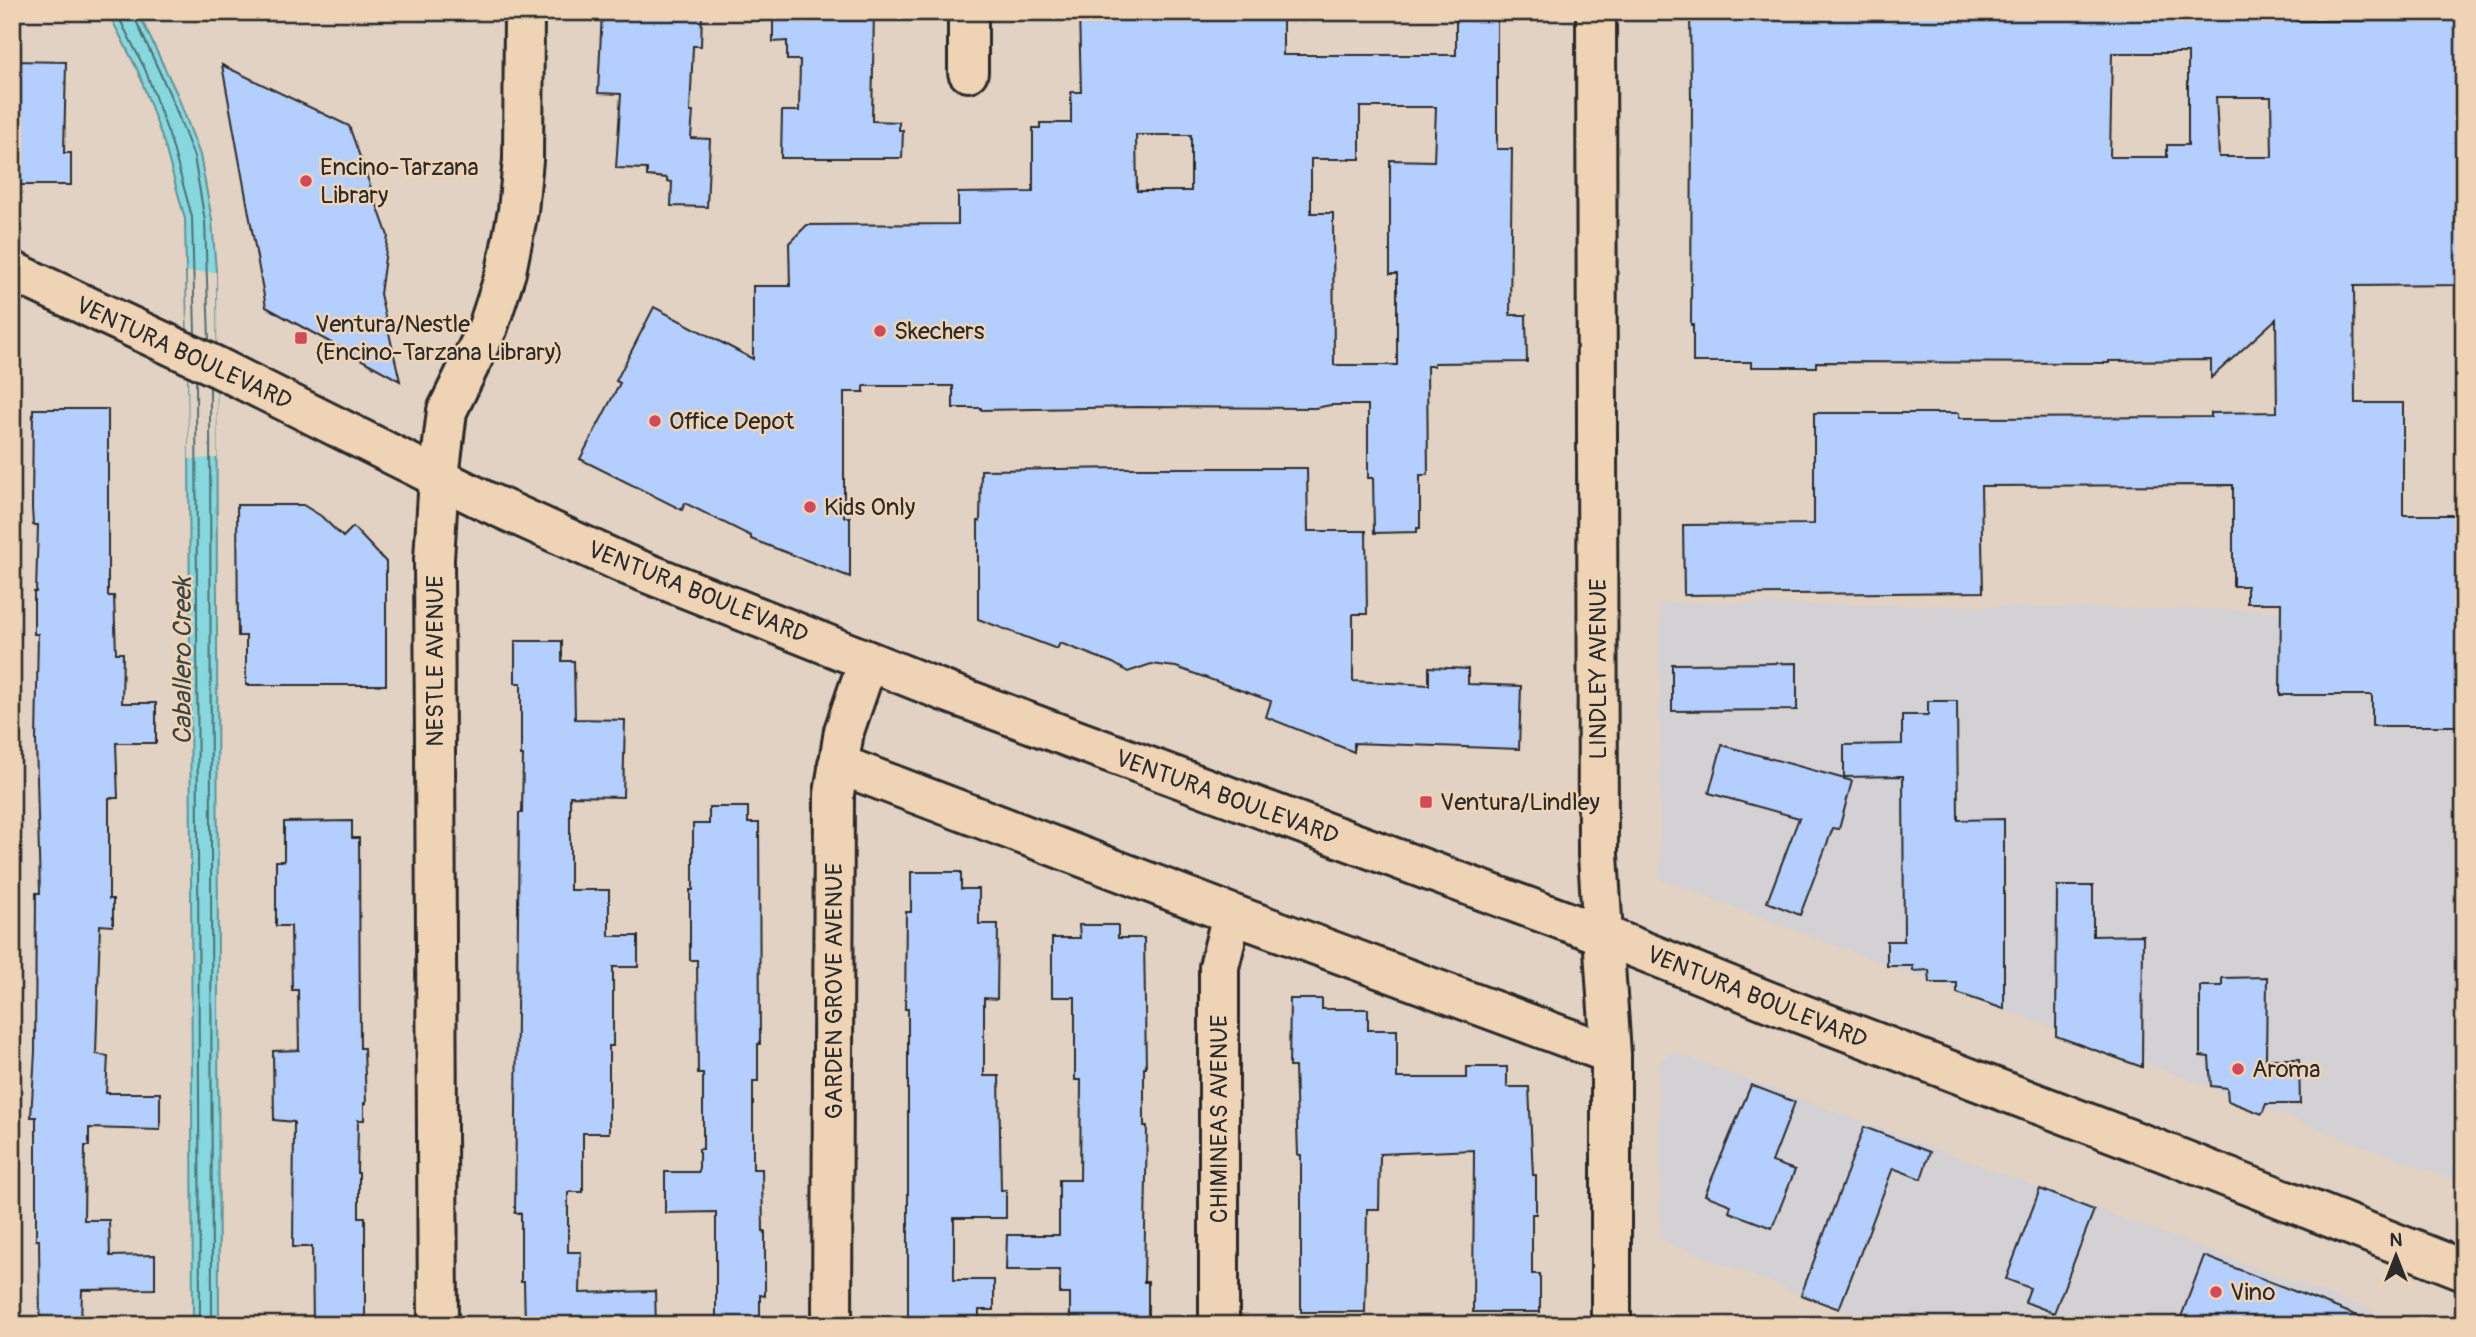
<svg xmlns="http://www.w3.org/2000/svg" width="2476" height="1337" font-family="Pangolin,sans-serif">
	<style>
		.built { fill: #d4d1d4 }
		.water { fill: #86d7de; stroke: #629296; stroke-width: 2 }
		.pier { fill: #e2d2c3 }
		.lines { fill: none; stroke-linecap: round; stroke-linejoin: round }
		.shore { stroke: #4f7073; stroke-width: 2 }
		.building { fill: #b4cffd; stroke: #2b2b2b; stroke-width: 2; fill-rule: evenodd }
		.minor-casing { stroke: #2b2b2b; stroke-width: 44 }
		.major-casing { stroke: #2b2b2b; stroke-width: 44 }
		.minor { stroke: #eed3b5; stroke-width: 38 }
		.major { stroke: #eed3b5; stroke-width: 38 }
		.poi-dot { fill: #d1495b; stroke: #eed3b5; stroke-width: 2.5 }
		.labels { text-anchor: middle; stroke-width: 5; stroke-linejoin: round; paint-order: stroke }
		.poi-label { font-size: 24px; fill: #2b2b2b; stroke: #eed3b5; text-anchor: start }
		.street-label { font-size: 24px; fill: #2b2b2b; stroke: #eed3b5 }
		.water-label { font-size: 26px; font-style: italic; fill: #394546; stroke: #eed3b5 }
	</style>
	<rect width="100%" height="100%" fill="#e2d2c3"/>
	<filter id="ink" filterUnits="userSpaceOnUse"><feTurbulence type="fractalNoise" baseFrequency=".0143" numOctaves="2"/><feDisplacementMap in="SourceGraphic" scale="14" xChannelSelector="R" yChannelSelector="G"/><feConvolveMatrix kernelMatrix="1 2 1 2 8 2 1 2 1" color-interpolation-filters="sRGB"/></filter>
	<g filter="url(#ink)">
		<!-- built -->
		<path class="built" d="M 1660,602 L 2464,613 L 2464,1184 L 1660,879 Z
			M 1677,1053 L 2378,1313 L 2403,1325 L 1880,1325 L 1661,1240 L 1659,1065 L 1666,1055 Z"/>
		<!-- water -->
		<path class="water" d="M 108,12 L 138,12 L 177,94 L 200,155 L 212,220 L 216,272 L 219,1325 L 193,1325 L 189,434 L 185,219 L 164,143 L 138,71 Z"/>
		<!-- pier -->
		<path class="pier" d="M 187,272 L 216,272 L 217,458 L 189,459 Z"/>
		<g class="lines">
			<!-- shore -->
			<path class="shore" d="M 116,12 L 145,69 L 171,141 L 192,217 L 195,334
				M 132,12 L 171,97 L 194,157 L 205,221 L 209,340
				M 196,380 L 200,1325
				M 210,387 L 212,1325"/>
		</g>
		<!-- building -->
		<path class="building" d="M 602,12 L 702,12 L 701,46 L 693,46 L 690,112 L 693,112 L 691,138 L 710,139 L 707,207 L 671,206 L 672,182 L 667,181 L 667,178 L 647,176 L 647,169 L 616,168 L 621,94 L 598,93 Z
			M 773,12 L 874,12 L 872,121 L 899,122 L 899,130 L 903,130 L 902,158 L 781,158 L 782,111 L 799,111 L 800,60 L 787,60 L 787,41 L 773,42 Z
			M 1079,12 L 1283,12 L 1283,55 L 1456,55 L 1456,12 L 1497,12 L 1497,149 L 1512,149 L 1510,315 L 1526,315 L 1527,362 L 1434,363 L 1434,366 L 1427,366 L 1428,475 L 1420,475 L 1420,528 L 1417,528 L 1417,532 L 1374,533 L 1373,478 L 1368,478 L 1368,405 L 1331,405 L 1315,408 L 1137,407 L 981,410 L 981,408 L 953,408 L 953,386 L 864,386 L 864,392 L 844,392 L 844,517 L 850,517 L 850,577 L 751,539 L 751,536 L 685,503 L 682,510 L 580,459 L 620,383 L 616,381 L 654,307 L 753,359 L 753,286 L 790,286 L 789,243 L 807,225 L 958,224 L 958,193 L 1033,192 L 1033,128 L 1040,128 L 1040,123 L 1071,123 L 1071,92 L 1081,92 ZM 1360,107 L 1436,107 L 1434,161 L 1390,160 L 1390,274 L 1397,274 L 1397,365 L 1334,365 L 1333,213 L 1311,213 L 1311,159 L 1360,159 ZM 1136,135 L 1191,135 L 1191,191 L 1137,191 Z
			M 1690,12 L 2296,12 L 2296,21 L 2416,21 L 2416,13 L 2464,14 L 2464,285 L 2354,286 L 2355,403 L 2403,403 L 2403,515 L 2464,515 L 2464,726 L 2372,726 L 2372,695 L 2280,695 L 2281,603 L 2247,603 L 2247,586 L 2233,586 L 2233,485 L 1981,486 L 1983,592 L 1684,595 L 1683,525 L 1814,524 L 1814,413 L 1959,413 L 1959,418 L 2211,417 L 2211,413 L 2277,412 L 2276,319 L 2211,378 L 2211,360 L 2109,361 L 2109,363 L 1816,362 L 1816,367 L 1751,367 L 1751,362 L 1693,362 L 1693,325 L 1691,325 L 1692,99 L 1691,99 ZM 2112,53 L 2188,53 L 2188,145 L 2167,145 L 2167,157 L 2110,157 ZM 2216,97 L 2271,97 L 2272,157 L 2219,157 Z
			M 12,61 L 66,62 L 64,153 L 71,153 L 71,185 L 15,185 L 16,173 L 12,173 Z
			M 222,65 L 349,126 L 388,236 L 380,294 L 400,381 L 266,307 Z
			M 33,409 L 108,409 L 108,596 L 114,596 L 116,653 L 123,653 L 122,703 L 156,703 L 156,743 L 116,743 L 118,798 L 109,798 L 109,899 L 113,899 L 113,926 L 100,925 L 96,1054 L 108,1056 L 106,1093 L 160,1093 L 160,1130 L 89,1128 L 89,1146 L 85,1146 L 84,1220 L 109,1220 L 110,1256 L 155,1255 L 155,1289 L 82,1290 L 81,1325 L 40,1325 L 39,1240 L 36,1240 L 36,1117 L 31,1117 L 35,1052 L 36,893 L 40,893 L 36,741 L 38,634 L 34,634 L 34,592 L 36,592 L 38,525 L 33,525 L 32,508 Z
			M 1128,468 L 1307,468 L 1308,531 L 1366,531 L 1367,614 L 1353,614 L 1353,681 L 1429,685 L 1429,667 L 1468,669 L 1468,684 L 1521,686 L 1519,749 L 1354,743 L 1354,752 L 1266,717 L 1271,701 L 1176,667 L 1151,664 L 1128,672 L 1113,663 L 1060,643 L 1057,649 L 978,619 L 978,521 L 980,521 L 981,470 Z
			M 237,505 L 303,505 L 321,516 L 343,537 L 353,527 L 386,562 L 386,685 L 246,685 L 246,636 L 238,636 Z
			M 515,641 L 562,641 L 562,661 L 574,661 L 575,719 L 625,720 L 623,797 L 570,796 L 570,890 L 609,890 L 609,936 L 638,936 L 638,967 L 613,967 L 613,1046 L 609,1046 L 609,1133 L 583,1133 L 583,1192 L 568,1192 L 568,1252 L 581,1252 L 580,1293 L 655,1291 L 656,1325 L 525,1325 L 524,1282 L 521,1282 L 521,1213 L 515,1213 L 519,813 L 522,813 L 523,756 L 521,756 L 521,683 L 515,683 Z
			M 1797,663 L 1797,710 L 1672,711 L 1672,664 Z
			M 1928,701 L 1957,701 L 1958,820 L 2004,819 L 2004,1009 L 1957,993 L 1957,983 L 1930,983 L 1929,970 L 1913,971 L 1913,966 L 1887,966 L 1887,941 L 1904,941 L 1903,776 L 1844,777 L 1844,745 L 1902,744 L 1902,715 L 1928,715 Z
			M 1722,745 L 1852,781 L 1839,829 L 1833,828 L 1800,915 L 1767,902 L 1799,818 L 1709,793 Z
			M 709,807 L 748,807 L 748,823 L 759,823 L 760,1044 L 758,1044 L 758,1081 L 753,1081 L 753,1169 L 762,1169 L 763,1231 L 765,1231 L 765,1296 L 760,1295 L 760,1325 L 716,1325 L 716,1212 L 665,1213 L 665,1172 L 699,1172 L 699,1149 L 703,1149 L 703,1074 L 698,1074 L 697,960 L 690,960 L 690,890 L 693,890 L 693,824 L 709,824 Z
			M 352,821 L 352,838 L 359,838 L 360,1048 L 364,1048 L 366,1103 L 364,1103 L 364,1120 L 358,1120 L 357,1173 L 359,1173 L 359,1217 L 365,1217 L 365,1325 L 313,1325 L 312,1247 L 293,1247 L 294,1122 L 274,1120 L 273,1051 L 299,1050 L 298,990 L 292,990 L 291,926 L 276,926 L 276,861 L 284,861 L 284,822 Z
			M 911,872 L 961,872 L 961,889 L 979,889 L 979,924 L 998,924 L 997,999 L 984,998 L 984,1076 L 999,1076 L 1001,1190 L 1006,1190 L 1006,1218 L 954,1218 L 954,1280 L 994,1280 L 994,1310 L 979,1310 L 979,1325 L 908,1325 L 908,1009 L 905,1009 L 906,912 L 911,912 Z
			M 2057,886 L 2093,886 L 2093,936 L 2143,935 L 2142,1067 L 2056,1036 Z
			M 1079,925 L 1118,925 L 1118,938 L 1144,938 L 1146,1068 L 1144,1068 L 1144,1126 L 1147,1126 L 1144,1282 L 1148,1282 L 1148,1319 L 1137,1319 L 1137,1325 L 1096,1325 L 1096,1321 L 1070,1321 L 1070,1294 L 1060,1294 L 1060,1270 L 1006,1270 L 1007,1235 L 1059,1235 L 1059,1180 L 1080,1180 L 1081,1080 L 1075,1080 L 1075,997 L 1052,997 L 1052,938 L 1080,938 Z
			M 2267,977 L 2266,1059 L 2299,1059 L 2300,1104 L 2266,1104 L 2262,1114 L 2228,1101 L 2227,1088 L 2211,1086 L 2209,1057 L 2200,1056 L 2200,986 L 2222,986 L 2222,978 Z
			M 1290,999 L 1322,999 L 1322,1009 L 1368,1009 L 1368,1030 L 1397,1030 L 1397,1078 L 1467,1078 L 1467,1067 L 1507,1067 L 1507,1087 L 1529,1087 L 1533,1175 L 1536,1175 L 1536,1214 L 1532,1214 L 1532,1274 L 1540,1274 L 1540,1312 L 1473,1312 L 1474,1150 L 1380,1154 L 1379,1209 L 1367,1209 L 1365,1312 L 1301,1312 L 1301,1155 L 1298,1155 L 1295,1067 L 1289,1067 Z
			M 1751,1085 L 1795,1102 L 1772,1162 L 1795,1170 L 1772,1228 L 1729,1212 L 1731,1205 L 1705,1195 Z
			M 1864,1127 L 1930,1152 L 1921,1179 L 1893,1168 L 1839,1309 L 1801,1295 Z
			M 2040,1189 L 2094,1210 L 2054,1313 L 2025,1302 L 2030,1288 L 2006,1279 Z
			M 2204,1256 L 2376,1323 L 2376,1325 L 2178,1325 Z"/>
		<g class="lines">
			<!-- minor casing -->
			<g class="minor-casing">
				<path id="minor" d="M 968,12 L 968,72
					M 838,764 L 1232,914 L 1611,1054
					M 1603,935 L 1611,1054 L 1611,1325
					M 438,1325 L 434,559 L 439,477 L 447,411 L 488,327 L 506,272 L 518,211 L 523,160 L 524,12
					M 832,1325 L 834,794 L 844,731 L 868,661
					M 1219,1325 L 1219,967 L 1232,914"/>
			</g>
			<!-- major casing -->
			<g class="major-casing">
				<path id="major" d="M 1596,12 L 1598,855 L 1603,935
					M 12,271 L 217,367 L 483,500 L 627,565 L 944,691 L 1603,935 L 1770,1002 L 2161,1151 L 2464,1270"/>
			</g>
			<!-- minor -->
			<use href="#minor" class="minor"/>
			<!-- major -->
			<use href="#major" class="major"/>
		</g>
	</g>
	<!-- markers -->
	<g class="poi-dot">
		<circle cx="306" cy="181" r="7"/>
		<circle cx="880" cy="331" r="7"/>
		<rect x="294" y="331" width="14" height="14" rx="3.5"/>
		<circle cx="655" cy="421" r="7"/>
		<circle cx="810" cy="507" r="7"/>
		<rect x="1419" y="795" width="14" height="14" rx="3.5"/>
		<circle cx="2238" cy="1069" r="7"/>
		<circle cx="2216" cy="1292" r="7"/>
	</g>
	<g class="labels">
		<!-- poi labels -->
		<g class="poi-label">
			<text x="320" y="175">Encino-Tarzana<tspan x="320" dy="28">Library</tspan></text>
			<text x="315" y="332">Ventura/Nestle<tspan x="315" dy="28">(Encino-Tarzana Library)</tspan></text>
			<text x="894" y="339">Skechers</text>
			<text x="669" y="429">Office Depot</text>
			<text x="824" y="515">Kids Only</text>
			<text x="1440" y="810">Ventura/Lindley</text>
			<text x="2252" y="1077">Aroma</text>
			<text x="2230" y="1300">Vino</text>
		</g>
		<!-- street labels -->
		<g class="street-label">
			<text transform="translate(184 353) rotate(25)" y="8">VENTURA BOULEVARD</text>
			<text transform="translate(698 592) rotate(22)" y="8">VENTURA BOULEVARD</text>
			<text transform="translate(435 661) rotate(-90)" y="8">NESTLE AVENUE</text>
			<text transform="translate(1598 669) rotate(-90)" y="8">LINDLEY AVENUE</text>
			<text transform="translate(1227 797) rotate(20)" y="8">VENTURA BOULEVARD</text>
			<text transform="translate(834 991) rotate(-90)" y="8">GARDEN GROVE AVENUE</text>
			<text transform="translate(1757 997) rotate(22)" y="8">VENTURA BOULEVARD</text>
			<text transform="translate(1219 1119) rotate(-90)" y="8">CHIMINEAS AVENUE</text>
		</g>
		<!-- water labels -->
		<g class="water-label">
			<text transform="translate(182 661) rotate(-90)" y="9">Caballero Creek</text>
		</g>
	</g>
	<!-- margin -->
	<rect width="2476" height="1337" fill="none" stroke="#eed3b5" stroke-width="42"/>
	<rect x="21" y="21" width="2434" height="1295" fill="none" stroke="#2b2b2b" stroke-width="2.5" filter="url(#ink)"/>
	<!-- north arrow -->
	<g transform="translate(2396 1256)" stroke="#eed3b5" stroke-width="5" paint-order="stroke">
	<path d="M0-5L12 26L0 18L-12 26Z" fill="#2b2b2b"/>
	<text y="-10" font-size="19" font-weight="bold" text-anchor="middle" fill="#2b2b2b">N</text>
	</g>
</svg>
